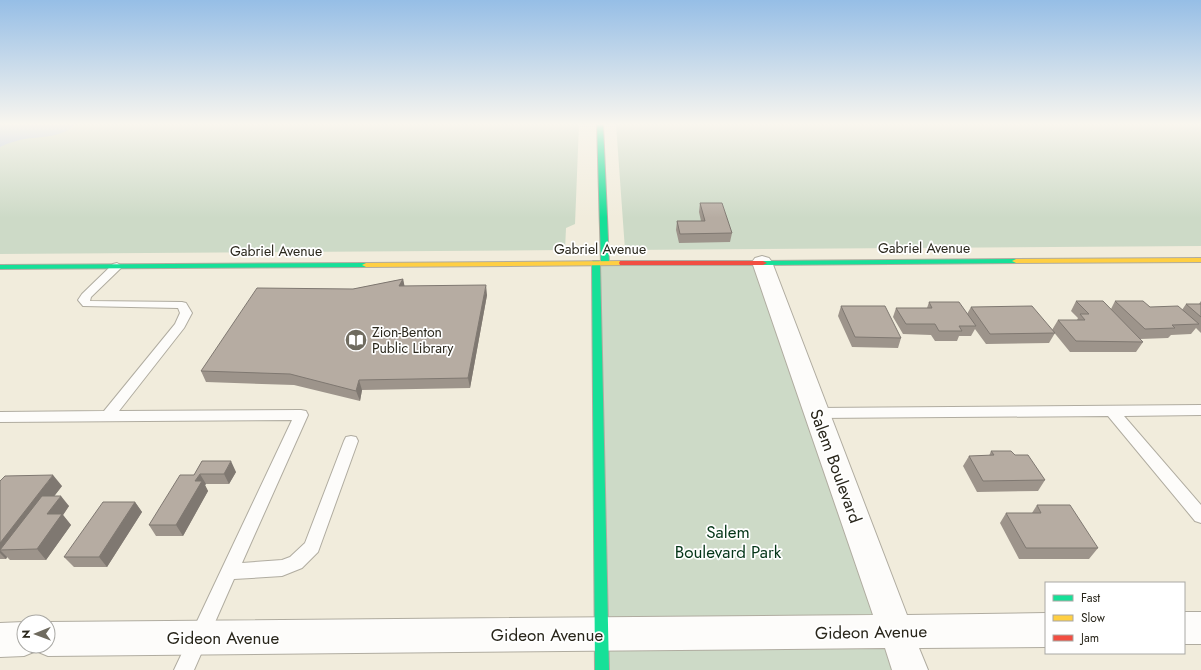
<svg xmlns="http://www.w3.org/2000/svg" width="1201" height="670" font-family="Jost,sans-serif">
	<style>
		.green { fill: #cddac7 }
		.water { fill: #bccce2 }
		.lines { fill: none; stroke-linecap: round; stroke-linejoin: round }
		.lane-casing { stroke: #b0aca0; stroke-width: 2 }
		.street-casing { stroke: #b0aca0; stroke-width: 2 }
		.fast-casing { stroke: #b0aca0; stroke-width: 2 }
		.slow-casing { stroke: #b0aca0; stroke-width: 2 }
		.jam-casing { stroke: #b0aca0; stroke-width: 2 }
		.lane { fill: #fdfcfa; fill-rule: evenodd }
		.street { fill: #fdfcfa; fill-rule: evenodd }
		.fast { fill: #16e098; fill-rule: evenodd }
		.slow { fill: #ffcf43; fill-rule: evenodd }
		.jam { fill: #f24e42; fill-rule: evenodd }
		.wall { fill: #9d948b }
		.shaded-wall { fill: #7f7871 }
		.building { fill: #b6aca2; stroke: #7f7871 }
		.labels { text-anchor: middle; stroke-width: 3.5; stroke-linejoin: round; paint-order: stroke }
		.street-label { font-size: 14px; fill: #29261b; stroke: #fff }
		.poi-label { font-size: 14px; fill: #29261b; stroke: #fff; text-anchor: start }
		.near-street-label { font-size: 17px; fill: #29261b; stroke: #fff }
		.near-park-label { font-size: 17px; fill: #043518; stroke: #fff }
	</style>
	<rect width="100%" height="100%" fill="#f1ecdc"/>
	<!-- green -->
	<path class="green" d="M 0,124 L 579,124 L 575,224 L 566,228 L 565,250 L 0,254 Z
		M 616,124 L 1201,124 L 1201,246 L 625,250 Z
		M 762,262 L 910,670 L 603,670 L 596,263 Z"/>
	<!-- water -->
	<path class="water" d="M 0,124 L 74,124 C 67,137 37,137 24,139 C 16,141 8,143 0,147 Z"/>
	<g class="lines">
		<!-- lane casing -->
		<g class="lane-casing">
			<path id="lane" d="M 117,263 L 122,266 L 121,268 L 91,297 L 90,301 L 182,302 L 186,303 L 192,313 L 184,328 L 119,411 L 301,410 L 306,411 L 308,415 L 242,563 L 282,560 L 290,557 L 305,543 L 344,441 L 346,437 L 351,436 L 356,437 L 358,441 L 318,552 L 302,568 L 282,576 L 234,579 L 194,670 L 174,670 L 292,420 L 0,422 L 0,412 L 104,411 L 175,324 L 180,313 L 178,308 L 83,306 L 78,300 L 82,294 L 113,264 Z
				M 1201,405 L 1201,415 L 1124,416 L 1201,505 L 1201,523 L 1195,521 L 1108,416 L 817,418 L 812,416 L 810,413 L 812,410 L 817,408 Z"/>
		</g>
		<!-- street casing -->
		<g class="street-casing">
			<path id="street" d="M 762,256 L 769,258 L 772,262 L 907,615 L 1046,613 L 1046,647 L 919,648 L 928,670 L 892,670 L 885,648 L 48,656 L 36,651 L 24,656 L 0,657 L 0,623 L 24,622 L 24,646 L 48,646 L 48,622 L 873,615 L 752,262 L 755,258 Z
				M 1184,612 L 1201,612 L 1201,644 L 1184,644 Z"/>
		</g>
		<!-- fast casing -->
		<g class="fast-casing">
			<path id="fast" d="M 597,124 L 603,124 L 609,263 L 605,265 L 601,263 Z
				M 1016,259 L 1019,259 L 1020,261 L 1019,263 L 763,265 L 759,263 L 763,261 Z
				M 593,261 L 599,261 L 600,263 L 609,670 L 595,670 L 592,263 Z
				M 366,263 L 370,265 L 369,267 L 0,269 L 0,265 Z"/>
		</g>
		<!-- slow casing -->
		<g class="slow-casing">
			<path id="slow" d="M 1201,258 L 1201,262 L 1016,263 L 1012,261 L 1016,259 Z
				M 623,261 L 626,261 L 627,263 L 626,265 L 366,267 L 362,265 L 366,263 Z"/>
		</g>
		<!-- jam casing -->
		<g class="jam-casing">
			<path id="jam" d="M 620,261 L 763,261 L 767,263 L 763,265 L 620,265 L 619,263 Z"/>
		</g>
		<!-- lane -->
		<use href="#lane" class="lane"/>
		<!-- street -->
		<use href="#street" class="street"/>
		<!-- fast -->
		<use href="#fast" class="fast"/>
		<!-- slow -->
		<use href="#slow" class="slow"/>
		<!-- jam -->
		<use href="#jam" class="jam"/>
	</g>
	<!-- wall -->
	<path class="wall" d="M 700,203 L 732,233 L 730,242 L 679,243 L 676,230 L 677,221 L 701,221 L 699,212 Z
		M 403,279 L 404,286 L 487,295 L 470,388 L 362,390 L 360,401 L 294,385 L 206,382 L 201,371 L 353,289 Z
		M 1076,301 L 1111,309 L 1115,301 L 1150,307 L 1182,310 L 1186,304 L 1199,304 L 1201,301 L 1201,333 L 1196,328 L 1191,334 L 1171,335 L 1168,338 L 1140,339 L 1143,342 L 1136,352 L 1070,352 L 1052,330 L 1058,320 L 1077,320 L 1078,318 L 1071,311 Z
		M 929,302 L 967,314 L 971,307 L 1055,333 L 1049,343 L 986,344 L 975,329 L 971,336 L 959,336 L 957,341 L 935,341 L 931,335 L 903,334 L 893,317 L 896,308 L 927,308 Z
		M 841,306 L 901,338 L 898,348 L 852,347 L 838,316 Z
		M 991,451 L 1015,455 L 1045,480 L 1038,491 L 977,492 L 963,466 L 969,456 L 989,456 Z
		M 202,461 L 236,472 L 229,484 L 206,484 L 205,485 L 208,491 L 183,536 L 156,536 L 149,525 L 194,475 Z
		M 0,481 L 62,486 L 54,496 L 69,506 L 63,515 L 71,525 L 46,560 L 10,560 L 7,557 L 6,559 L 0,559 Z
		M 135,502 L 142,512 L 107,567 L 74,567 L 64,557 Z
		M 1037,505 L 1098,548 L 1089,559 L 1019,559 L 1000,523 L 1006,513 L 1032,513 Z"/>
	<!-- shaded-wall -->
	<path class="shaded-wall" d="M 403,279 L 405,288 L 399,286 Z
		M 486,285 L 487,295 L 470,388 L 468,378 Z
		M 359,380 L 362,390 L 360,401 L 356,391 Z
		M 231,461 L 236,472 L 229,484 L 224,474 Z
		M 200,474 L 206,484 L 205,485 L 208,491 L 183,536 L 176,525 L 195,481 Z
		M 53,475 L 62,486 L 13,550 L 0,550 L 0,543 Z
		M 61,496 L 69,506 L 63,515 L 71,525 L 46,560 L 37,549 L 47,514 Z
		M 135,502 L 142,512 L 107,567 L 99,557 Z
		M 0,550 L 7,557 L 6,559 L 0,553 Z"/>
	<!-- building -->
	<path class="building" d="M 700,203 L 722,203 L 732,233 L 680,234 L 677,221 L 705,221 Z
		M 403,279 L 399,286 L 486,285 L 468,378 L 359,380 L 356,391 L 290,374 L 201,371 L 257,288 L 353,289 Z
		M 1076,301 L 1103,301 L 1143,342 L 1076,341 L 1058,320 L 1085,320 L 1080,314 L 1089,314 Z
		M 1115,301 L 1143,301 L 1150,307 L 1178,306 L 1199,324 L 1172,325 L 1175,328 L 1145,329 Z
		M 929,302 L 959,302 L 976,326 L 959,326 L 962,331 L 939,331 L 935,324 L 906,324 L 896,308 L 932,308 Z
		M 1186,304 L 1201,304 L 1201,317 Z
		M 841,306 L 885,306 L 901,338 L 855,337 Z
		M 1032,306 L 1055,333 L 990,334 L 971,307 Z
		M 991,451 L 1011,451 L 1015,455 L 1028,455 L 1045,480 L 983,481 L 969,456 L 994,455 Z
		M 202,461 L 231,461 L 224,474 L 200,474 L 195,481 L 202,481 L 176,525 L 149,525 L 180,475 L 194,475 Z
		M 53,475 L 0,543 L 0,481 L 5,476 Z
		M 42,496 L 61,496 L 47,514 L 62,514 L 37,549 L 0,550 Z
		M 103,502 L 135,502 L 99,557 L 64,557 Z
		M 1037,505 L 1070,505 L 1098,548 L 1026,548 L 1006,513 L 1041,513 Z"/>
	<!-- sky -->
	<linearGradient id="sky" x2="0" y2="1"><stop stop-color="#96bee6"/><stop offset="0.57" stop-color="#f9f6ef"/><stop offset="1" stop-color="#f9f6ef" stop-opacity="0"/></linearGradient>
	<rect width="1201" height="218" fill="url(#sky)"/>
	<!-- icons -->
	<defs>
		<g id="library-disc" transform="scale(1.15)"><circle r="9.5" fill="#6f6b5f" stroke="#fff"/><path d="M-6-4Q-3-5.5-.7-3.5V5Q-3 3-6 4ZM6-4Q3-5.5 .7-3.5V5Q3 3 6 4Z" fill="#fff"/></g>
	</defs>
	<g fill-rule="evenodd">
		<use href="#library-disc" x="356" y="340"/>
	</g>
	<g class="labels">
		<!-- street labels -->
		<g class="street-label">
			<text x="924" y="253">Gabriel Avenue</text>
			<text x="600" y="254">Gabriel Avenue</text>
			<text x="276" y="256">Gabriel Avenue</text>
		</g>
		<!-- poi labels -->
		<g class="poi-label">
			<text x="372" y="337">Zion-Benton<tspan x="372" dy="16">Public Library</tspan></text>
		</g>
		<!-- near-street labels -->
		<g class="near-street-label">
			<text transform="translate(836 466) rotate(70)" y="6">Salem Boulevard</text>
			<text transform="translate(871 632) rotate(-1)" y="6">Gideon Avenue</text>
			<text x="547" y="641">Gideon Avenue</text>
			<text x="223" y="644">Gideon Avenue</text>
		</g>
		<!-- near-park labels -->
		<g class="near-park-label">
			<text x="728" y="538">Salem<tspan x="728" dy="20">Boulevard Park</tspan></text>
		</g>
	</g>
	<!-- legend -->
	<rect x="1045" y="582" width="140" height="72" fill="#ffffff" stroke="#a9a8a4"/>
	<rect x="1053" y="595" width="20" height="6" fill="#16e098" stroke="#a9a8a4"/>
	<text x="1081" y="602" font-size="12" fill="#29261b">Fast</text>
	<rect x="1053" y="615" width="20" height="6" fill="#ffcf43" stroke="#a9a8a4"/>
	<text x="1081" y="622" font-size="12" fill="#29261b">Slow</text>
	<rect x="1053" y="635" width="20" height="6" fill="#f24e42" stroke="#a9a8a4"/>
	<text x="1081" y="642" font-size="12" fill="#29261b">Jam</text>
	<!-- north arrow -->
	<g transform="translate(36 634) rotate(269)"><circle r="19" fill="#ffffff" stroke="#a9a8a4"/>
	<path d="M0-3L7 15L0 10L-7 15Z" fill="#6f6b5f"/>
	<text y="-6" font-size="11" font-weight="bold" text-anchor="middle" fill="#29261b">N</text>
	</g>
</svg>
